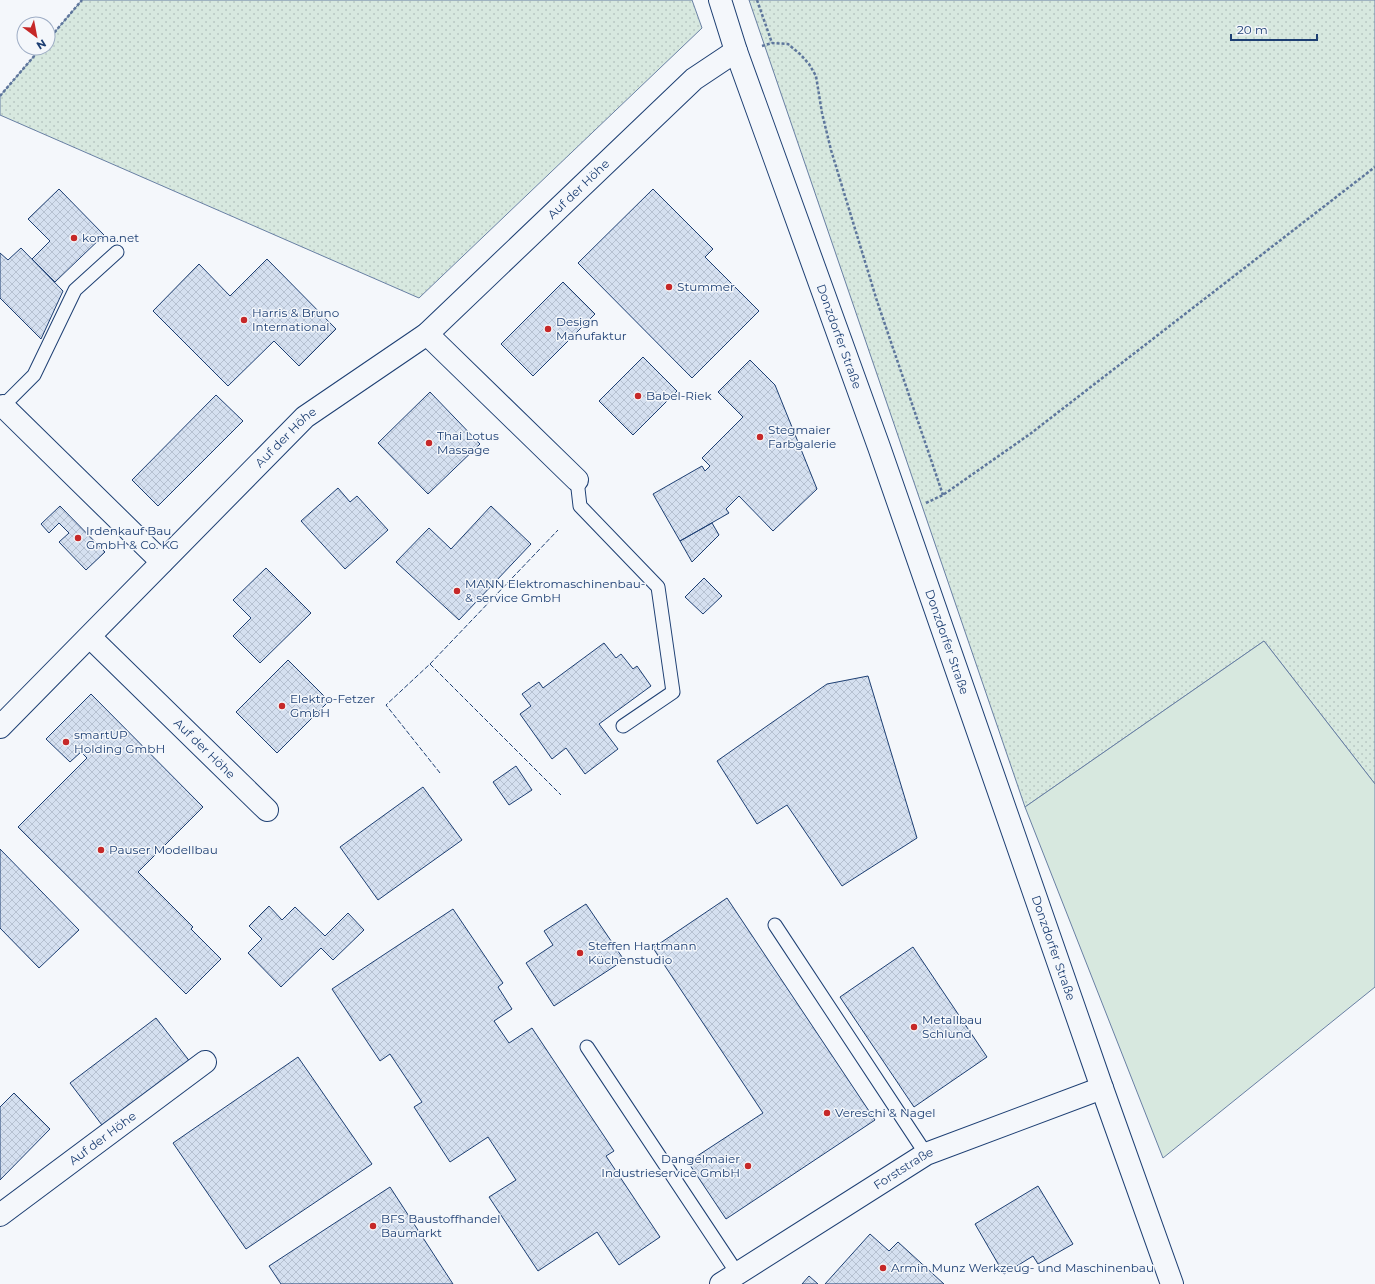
<svg xmlns="http://www.w3.org/2000/svg" width="1375" height="1284" font-family="Montserrat,sans-serif">
	<style>
		.grass { fill: url(#grass-dots); stroke: #687fa3 }
		.green { fill: #d7e8df; stroke: #687fa3 }
		.building { fill: url(#building-cross-hatch); stroke: #1d3f73 }
		.lines { fill: none; stroke-linecap: round; stroke-linejoin: round }
		.service-casing { stroke: #1d3f73; stroke-width: 15 }
		.minor-casing { stroke: #1d3f73; stroke-width: 24 }
		.tertiary-casing { stroke: #1d3f73; stroke-width: 24 }
		.secondary-casing { stroke: #1d3f73; stroke-width: 24 }
		.path { stroke: #5e769c; stroke-width: 2.5; stroke-dasharray: 3 2; stroke-linecap: butt }
		.service { stroke: #f4f7fb; stroke-width: 13 }
		.minor { stroke: #f4f7fb; stroke-width: 22 }
		.tertiary { stroke: #f4f7fb; stroke-width: 22 }
		.secondary { stroke: #f4f7fb; stroke-width: 22 }
		.fence { stroke: #1d3f73; stroke-width: 1; stroke-dasharray: 5 2; stroke-linecap: butt }
		.poi-dot { fill: #c62828; stroke: #f4f7fb; stroke-width: 1.5 }
		.labels { text-anchor: middle; stroke-width: 3; stroke-linejoin: round; paint-order: stroke }
		.street-label { font-size: 12px; fill: #1d3f73; stroke: #f4f7fb }
		.poi-label { font-size: 12px; fill: #1d3f73; stroke: #f4f7fb; text-anchor: start }
	</style>
	<defs>
		<pattern id="grass-dots" width="8" height="8" patternUnits="userSpaceOnUse"><rect width="8" height="8" fill="#d7e8df"/><path d="M2 2h.1M6 6h.1" fill="none" stroke="#b8c8c3" stroke-width="1.8" stroke-linecap="round"/></pattern>
		<pattern id="building-cross-hatch" width="8" height="8" patternUnits="userSpaceOnUse"><rect width="8" height="8" fill="#d5e0f0"/><path d="M0 0l8 8M0 8l8-8" fill="none" stroke="#b6c1d1"/></pattern>
	</defs>
	<rect width="100%" height="100%" fill="#f4f7fb"/>
	<!-- grass -->
	<path class="grass" d="M 82,0 L 692,0 L 702,28 L 419,298 L 0,115 L 0,96 L 41,48 L 48,48 L 48,40 Z
		M 749,0 L 1375,0 L 1375,784 L 1264,641 L 1025,807 Z"/>
	<!-- green -->
	<path class="green" d="M 1264,641 L 1375,784 L 1375,987 L 1163,1158 L 1025,807 Z"/>
	<!-- building -->
	<path class="building" d="M 59,189 L 104,235 L 55,282 L 32,259 L 50,241 L 28,219 Z
		M 653,189 L 713,249 L 705,257 L 759,311 L 692,378 L 578,263 Z
		M 21,248 L 63,291 L 41,339 L 0,298 L 0,253 L 8,260 Z
		M 267,259 L 336,329 L 299,366 L 274,341 L 228,386 L 153,311 L 199,264 L 230,296 Z
		M 563,282 L 595,314 L 533,376 L 501,344 Z
		M 643,357 L 677,391 L 633,435 L 599,401 Z
		M 750,360 L 775,385 L 817,489 L 773,531 L 739,496 L 726,509 L 729,513 L 680,541 L 653,494 L 702,466 L 705,471 L 710,466 L 702,458 L 743,417 L 718,392 Z
		M 430,392 L 480,444 L 428,494 L 378,443 Z
		M 216,395 L 243,421 L 158,506 L 132,480 Z
		M 338,488 L 350,502 L 357,496 L 388,530 L 345,569 L 301,521 Z
		M 60,506 L 105,552 L 86,570 L 59,542 L 69,533 L 59,523 L 49,533 L 41,524 Z
		M 491,506 L 531,544 L 459,620 L 396,562 L 429,528 L 451,549 Z
		M 712,523 L 719,535 L 692,562 L 680,541 Z
		M 266,568 L 311,613 L 260,663 L 233,636 L 251,618 L 233,600 Z
		M 704,578 L 722,596 L 703,614 L 685,597 Z
		M 604,643 L 616,658 L 621,654 L 633,669 L 637,666 L 651,686 L 599,724 L 618,749 L 585,774 L 566,748 L 552,759 L 520,714 L 531,706 L 522,694 L 539,682 L 543,688 Z
		M 288,660 L 329,701 L 277,753 L 236,712 Z
		M 868,676 L 917,838 L 842,886 L 787,805 L 757,824 L 717,761 L 827,684 Z
		M 91,694 L 203,807 L 138,872 L 193,927 L 191,929 L 221,959 L 186,994 L 18,827 L 87,758 L 81,752 L 70,762 L 46,739 Z
		M 516,766 L 532,790 L 509,805 L 493,782 Z
		M 423,787 L 462,840 L 378,900 L 340,847 Z
		M 0,849 L 79,930 L 39,968 L 0,928 Z
		M 727,898 L 875,1120 L 726,1219 L 688,1162 L 763,1113 L 653,948 Z
		M 586,904 L 624,960 L 554,1006 L 526,963 L 553,945 L 544,931 Z
		M 269,906 L 282,920 L 295,907 L 325,936 L 348,913 L 364,930 L 333,960 L 321,948 L 281,987 L 248,953 L 262,939 L 249,926 Z
		M 453,909 L 503,983 L 498,987 L 512,1009 L 494,1021 L 509,1043 L 532,1028 L 614,1151 L 606,1156 L 660,1237 L 619,1265 L 597,1232 L 538,1271 L 489,1197 L 516,1180 L 488,1137 L 450,1162 L 414,1107 L 422,1102 L 390,1054 L 380,1061 L 332,989 Z
		M 913,947 L 987,1057 L 914,1107 L 840,997 Z
		M 156,1018 L 191,1063 L 105,1129 L 70,1083 Z
		M 298,1057 L 372,1164 L 246,1249 L 173,1143 Z
		M 14,1093 L 50,1129 L 0,1180 L 0,1107 Z
		M 1038,1186 L 1073,1244 L 1038,1264 L 1033,1256 L 1004,1274 L 975,1224 Z
		M 390,1187 L 453,1284 L 281,1284 L 269,1266 Z
		M 870,1234 L 889,1251 L 898,1242 L 944,1284 L 825,1284 Z
		M 809,1276 L 818,1284 L 802,1284 Z"/>
	<g class="lines">
		<!-- service casing -->
		<g class="service-casing">
			<path id="service" d="M 3,406 L 34,375 L 75,290 L 117,252
				M 577,480 L 580,506 L 658,587 L 673,692 L 623,726
				M 775,925 L 926,1154
				M 587,1047 L 737,1273"/>
		</g>
		<!-- minor casing -->
		<g class="minor-casing">
			<g id="minor">
				<path d="M 427,334 L 577,480"/>
				<path d="M 3,406 L 162,562"/>
				<path id="s1" d="M 90,637 L 267,810"/>
				<path id="s2" d="M 0,1215 L 205,1062"/>
				<path id="s3" d="M 721,1284 L 926,1154 L 1102,1088"/>
			</g>
		</g>
		<!-- tertiary casing -->
		<g class="tertiary-casing">
			<g id="tertiary">
				<path id="s4" d="M 0,727 L 305,417 L 427,334 L 694,79 L 736,51"/>
			</g>
		</g>
		<!-- secondary casing -->
		<g class="secondary-casing">
			<g id="secondary">
				<path id="s5" d="M 720,0 L 736,51 L 879,447 L 1102,1088 L 1172,1284"/>
			</g>
		</g>
		<!-- path -->
		<path class="path" d="M 757,0 L 772,43
			M 48,40 L 82,0
			M 762,46 L 772,43 L 788,44 L 800,54 L 809,64 L 816,76 L 822,113 L 831,150 L 877,301 L 943,495
			M 0,96 L 41,48
			M 926,503 L 943,495 L 1030,434 L 1375,167"/>
		<!-- service -->
		<use href="#service" class="service"/>
		<!-- minor -->
		<use href="#minor" class="minor"/>
		<!-- tertiary -->
		<use href="#tertiary" class="tertiary"/>
		<!-- secondary -->
		<use href="#secondary" class="secondary"/>
		<!-- fence -->
		<path class="fence" d="M 430,664 L 561,795
			M 440,773 L 386,705 L 430,664 L 558,530"/>
	</g>
	<!-- markers -->
	<g class="poi-dot">
		<circle cx="74" cy="238" r="4"/>
		<circle cx="669" cy="287" r="4"/>
		<circle cx="244" cy="320" r="4"/>
		<circle cx="548" cy="329" r="4"/>
		<circle cx="638" cy="396" r="4"/>
		<circle cx="760" cy="437" r="4"/>
		<circle cx="429" cy="443" r="4"/>
		<circle cx="78" cy="538" r="4"/>
		<circle cx="457" cy="591" r="4"/>
		<circle cx="282" cy="706" r="4"/>
		<circle cx="66" cy="742" r="4"/>
		<circle cx="101" cy="850" r="4"/>
		<circle cx="580" cy="953" r="4"/>
		<circle cx="914" cy="1027" r="4"/>
		<circle cx="827" cy="1113" r="4"/>
		<circle cx="748" cy="1166" r="4"/>
		<circle cx="373" cy="1226" r="4"/>
		<circle cx="883" cy="1268" r="4"/>
	</g>
	<g class="labels">
		<!-- street labels -->
		<g class="street-label">
			<text dy="4" stroke="none"><textPath href="#s4" startOffset="792">Auf der Höhe</textPath></text>
			<text dy="4" stroke="none"><textPath href="#s5" startOffset="357">Donzdorfer Straße</textPath></text>
			<text dy="4" stroke="none"><textPath href="#s4" startOffset="407">Auf der Höhe</textPath></text>
			<text dy="4" stroke="none"><textPath href="#s5" startOffset="681">Donzdorfer Straße</textPath></text>
			<text dy="4" stroke="none"><textPath href="#s1" startOffset="160">Auf der Höhe</textPath></text>
			<text dy="4" stroke="none"><textPath href="#s5" startOffset="1005">Donzdorfer Straße</textPath></text>
			<text dy="4" stroke="none"><textPath href="#s2" startOffset="128">Auf der Höhe</textPath></text>
			<text dy="4" stroke="none"><textPath href="#s3" startOffset="216">Forststraße</textPath></text>
		</g>
		<!-- poi labels -->
		<g class="poi-label">
			<text x="82" y="242">koma.net</text>
			<text x="677" y="291">Stummer</text>
			<text x="252" y="317">Harris &amp; Bruno<tspan x="252" dy="14">International</tspan></text>
			<text x="556" y="326">Design<tspan x="556" dy="14">Manufaktur</tspan></text>
			<text x="646" y="400">Babel-Riek</text>
			<text x="768" y="434">Stegmaier<tspan x="768" dy="14">Farbgalerie</tspan></text>
			<text x="437" y="440">Thai Lotus<tspan x="437" dy="14">Massage</tspan></text>
			<text x="86" y="535">Irdenkauf Bau<tspan x="86" dy="14">GmbH &amp; Co. KG</tspan></text>
			<text x="465" y="588">MANN Elektromaschinenbau-<tspan x="465" dy="14">&amp; service GmbH</tspan></text>
			<text x="290" y="703">Elektro-Fetzer<tspan x="290" dy="14">GmbH</tspan></text>
			<text x="74" y="739">smartUP<tspan x="74" dy="14">Holding GmbH</tspan></text>
			<text x="109" y="854">Pauser Modellbau</text>
			<text x="588" y="950">Steffen Hartmann<tspan x="588" dy="14">Küchenstudio</tspan></text>
			<text x="922" y="1024">Metallbau<tspan x="922" dy="14">Schlund</tspan></text>
			<text x="835" y="1117">Vereschi &amp; Nagel</text>
			<text x="740" y="1163" text-anchor="end">Dangelmaier<tspan x="740" dy="14">Industrieservice GmbH</tspan></text>
			<text x="381" y="1223">BFS Baustoffhandel<tspan x="381" dy="14">Baumarkt</tspan></text>
			<text x="891" y="1272">Armin Munz Werkzeug- und Maschinenbau</text>
		</g>
	</g>
	<!-- north arrow -->
	<g transform="translate(36 36) rotate(148)"><circle r="19" fill="#f4f7fb" stroke="#9eadc5"/>
	<path d="M0-3L7 15L0 10L-7 15Z" fill="#c62828"/>
	<text y="-6" font-size="11" font-weight="bold" text-anchor="middle" fill="#1d3f73">N</text>
	</g>
	<!-- scale -->
	<path d="M1231 34v6h86v-6" fill="none" stroke="#1d3f73" stroke-width="2"/>
	<text x="1237" y="34" font-size="12" fill="#1d3f73" stroke="#f4f7fb" stroke-width="3" paint-order="stroke">20 m</text>
</svg>
